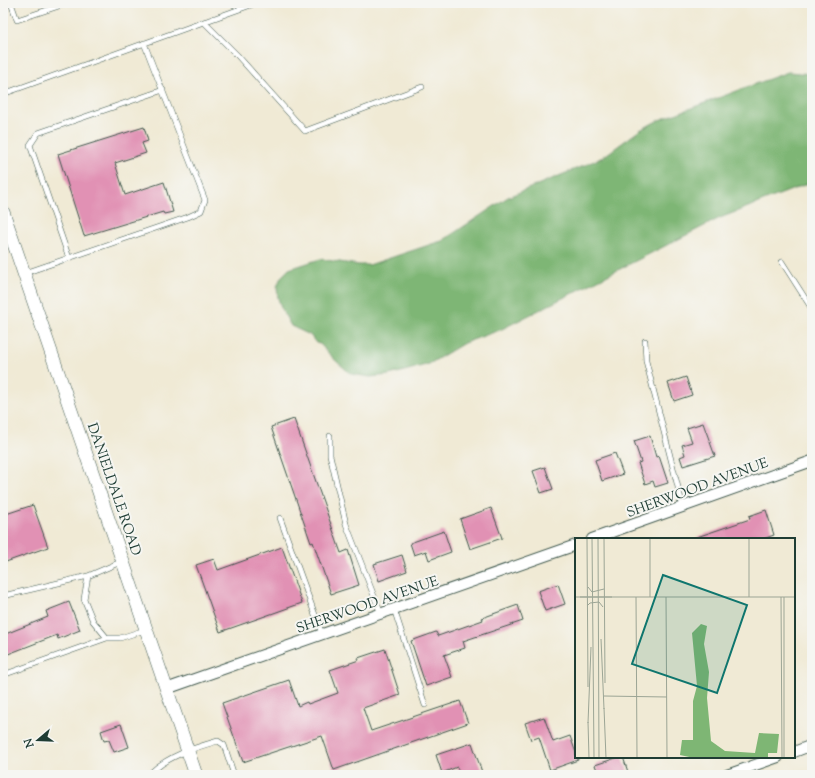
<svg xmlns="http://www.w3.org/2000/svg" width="815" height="778" font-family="'Sorts Mill Goudy',serif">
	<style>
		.forest { fill: #7eb674; stroke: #4e7a54 }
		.building { fill: #e191b4 }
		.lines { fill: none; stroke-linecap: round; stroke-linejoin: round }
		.service-casing { stroke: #3e574c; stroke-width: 6 }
		.minor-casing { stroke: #3e574c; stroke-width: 12 }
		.tertiary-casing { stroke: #3e574c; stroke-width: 14 }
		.service { stroke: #fff; stroke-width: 5 }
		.minor { stroke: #fff; stroke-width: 10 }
		.tertiary { stroke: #fff; stroke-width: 13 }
		.labels { text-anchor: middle; stroke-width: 4; stroke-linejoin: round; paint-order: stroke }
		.street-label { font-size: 14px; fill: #1f3d34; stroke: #f6f6f2 }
		.inset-road { fill: none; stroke: #9ca595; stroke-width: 1 }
		.view { fill: #0f766e; fill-opacity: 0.15; stroke: #0f766e; stroke-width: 2 }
		.inset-edge { fill: none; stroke: #1f3d34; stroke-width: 2 }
	</style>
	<rect width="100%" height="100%" fill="#f6f6f2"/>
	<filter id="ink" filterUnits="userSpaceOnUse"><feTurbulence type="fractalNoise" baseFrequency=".025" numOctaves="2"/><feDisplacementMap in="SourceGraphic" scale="8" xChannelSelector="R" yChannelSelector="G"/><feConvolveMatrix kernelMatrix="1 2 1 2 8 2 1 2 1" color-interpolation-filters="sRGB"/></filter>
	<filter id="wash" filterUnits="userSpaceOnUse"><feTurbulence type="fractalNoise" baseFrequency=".012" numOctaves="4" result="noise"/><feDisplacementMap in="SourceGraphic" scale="16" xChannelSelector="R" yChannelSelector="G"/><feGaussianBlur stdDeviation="0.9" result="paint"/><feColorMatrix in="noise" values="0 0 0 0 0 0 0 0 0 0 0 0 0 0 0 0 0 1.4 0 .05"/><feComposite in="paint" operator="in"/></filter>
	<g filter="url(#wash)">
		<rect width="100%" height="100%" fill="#f0ead5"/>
		<!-- forest -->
		<path class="forest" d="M 788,72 L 812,74 L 812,182 L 720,218 L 500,330 L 464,343 L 429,364 L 408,370 L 389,375 L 370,377 L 351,374 L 335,360 L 320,344 L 316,343 L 310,335 L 291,326 L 281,308 L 278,298 L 277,287 L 281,277 L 289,269 L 320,259 L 359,265 L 369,265 L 432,244 L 442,241 L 508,197 L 583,166 L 603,157 L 640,130 L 659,120 Z"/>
		<g id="blocks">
			<!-- building -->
			<path class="building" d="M 144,127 L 148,141 L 142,143 L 146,153 L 115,163 L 125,195 L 164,182 L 173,212 L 164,214 L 163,212 L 84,236 L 58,154 Z
				M 686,377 L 692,395 L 674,401 L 668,383 Z
				M 294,419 L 341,553 L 348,550 L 359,585 L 331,594 L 313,542 L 311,543 L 271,427 Z
				M 703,423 L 715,456 L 683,466 L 680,457 L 685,455 L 682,445 L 692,442 L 687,428 Z
				M 650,436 L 656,457 L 659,456 L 668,483 L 655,487 L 653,481 L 645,484 L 638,463 L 641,462 L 634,441 Z
				M 615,453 L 623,474 L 602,481 L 595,460 Z
				M 545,467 L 553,489 L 541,493 L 533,471 Z
				M 33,505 L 48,547 L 3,563 L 3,515 Z
				M 491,508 L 502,538 L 470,549 L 460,519 Z
				M 766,510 L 774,535 L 763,539 L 698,539 L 697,537 L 750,519 L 749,516 Z
				M 444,531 L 451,552 L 429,560 L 426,551 L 414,555 L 410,543 Z
				M 282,547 L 302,603 L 220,632 L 196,565 L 214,559 L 218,570 Z
				M 402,555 L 407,571 L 379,581 L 374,564 Z
				M 558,584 L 565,604 L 545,611 L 538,591 Z
				M 69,602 L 80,630 L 58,639 L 57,635 L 3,656 L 3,635 L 48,617 L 46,611 Z
				M 518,605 L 523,621 L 463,641 L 465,648 L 444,655 L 452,677 L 426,686 L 411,641 L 436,632 L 438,636 L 483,620 L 482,618 Z
				M 385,649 L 400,695 L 363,708 L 371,731 L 460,701 L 468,723 L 334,770 L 322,736 L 243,762 L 222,703 L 289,680 L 298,706 L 307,702 L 308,704 L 338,693 L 330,670 L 359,660 L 358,658 Z
				M 544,717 L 553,742 L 570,736 L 576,753 L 576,757 L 578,757 L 578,760 L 550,770 L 539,737 L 531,740 L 525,723 Z
				M 121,724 L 129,747 L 114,752 L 109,740 L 104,741 L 101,731 Z
				M 472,743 L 483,775 L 460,775 L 457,767 L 442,773 L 436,755 Z
				M 619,757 L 623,757 L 629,775 L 599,775 L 595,765 Z"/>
		</g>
	</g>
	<g filter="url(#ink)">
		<use href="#blocks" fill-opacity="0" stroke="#3e574c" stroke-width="1"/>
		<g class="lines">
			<!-- service casing -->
			<g class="service-casing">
				<path id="service" d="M 11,3 L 17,20 L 68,3
					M 204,22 L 237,55 L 305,131 L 422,87
					M 3,94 L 251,5 L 250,3
					M 69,258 L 30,145 L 38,133 L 163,90
					M 782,262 L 812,309
					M 25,273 L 188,217 L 201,211 L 205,200 L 144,43
					M 645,341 L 646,361 L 683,507
					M 330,436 L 330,455 L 346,524 L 381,614
					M 280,518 L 322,634
					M 88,576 L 84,599 L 93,621 L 107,638 L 120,638 L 145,630
					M 3,596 L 88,576 L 123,561
					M 394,609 L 425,705
					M 3,675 L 107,638
					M 149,775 C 166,756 194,748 218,741 L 224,745 L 234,775"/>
			</g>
			<!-- minor casing -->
			<g class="minor-casing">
				<path id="minor" d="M 592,539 L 812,461
					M 166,689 L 576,545
					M 794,752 L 812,745
					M 727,775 L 778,757"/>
			</g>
			<!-- tertiary casing -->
			<g class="tertiary-casing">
				<path id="tertiary" d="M 3,212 L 196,775"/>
			</g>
			<!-- service -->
			<use href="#service" class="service"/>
			<!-- minor -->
			<use href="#minor" class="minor"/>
			<!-- tertiary -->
			<use href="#tertiary" class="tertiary"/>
		</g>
	</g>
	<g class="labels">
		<!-- street labels -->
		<g class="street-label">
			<text transform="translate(697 487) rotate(-20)" y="5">SHERWOOD AVENUE</text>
			<text transform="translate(115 489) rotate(71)" y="5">DANIELDALE ROAD</text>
			<text transform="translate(367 604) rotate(-19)" y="5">SHERWOOD AVENUE</text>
		</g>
	</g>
	<!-- overview -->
	<g transform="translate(575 538)">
		<rect width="220" height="220" fill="#f0ead5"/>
		<path d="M 126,86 L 132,88 L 129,106 L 134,134 L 132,160 L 136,203 L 150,213 L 180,215 L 184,195 L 204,196 L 202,215 L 193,215 L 193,220 L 119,220 L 105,217 L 107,202 L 118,202 L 118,163 L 122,148 L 117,95 Z" fill="#7eb674"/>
		<path class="inset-road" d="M 12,0 L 13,149M 17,0 L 19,220M 23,0 L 24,220M 29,0 L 30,145M 174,0 L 174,59M 13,49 L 17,54 L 29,51M 0,59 L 220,59M 5,59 L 37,59M 61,59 L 62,220M 75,59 L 75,0M 91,59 L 92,220M 206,59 L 207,220M 209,59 L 209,220M 12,68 L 15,65 L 24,64 L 28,69M 26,101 L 29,171M 29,158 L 92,159M 29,170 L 31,220M 13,184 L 14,220M 13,185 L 16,109"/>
		<path class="view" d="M 88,37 L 172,67 L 142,155 L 57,126 Z"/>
		<rect width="220" height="220" class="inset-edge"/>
	</g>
	<!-- margin -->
	<rect width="815" height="778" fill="none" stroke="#f6f6f2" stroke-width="16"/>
	<!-- north arrow -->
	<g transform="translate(38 740) rotate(251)" stroke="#f6f6f2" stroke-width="3" paint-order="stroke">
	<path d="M0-3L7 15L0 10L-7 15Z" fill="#1f3d34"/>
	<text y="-6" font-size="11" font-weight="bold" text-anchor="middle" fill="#1f3d34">N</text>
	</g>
</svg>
